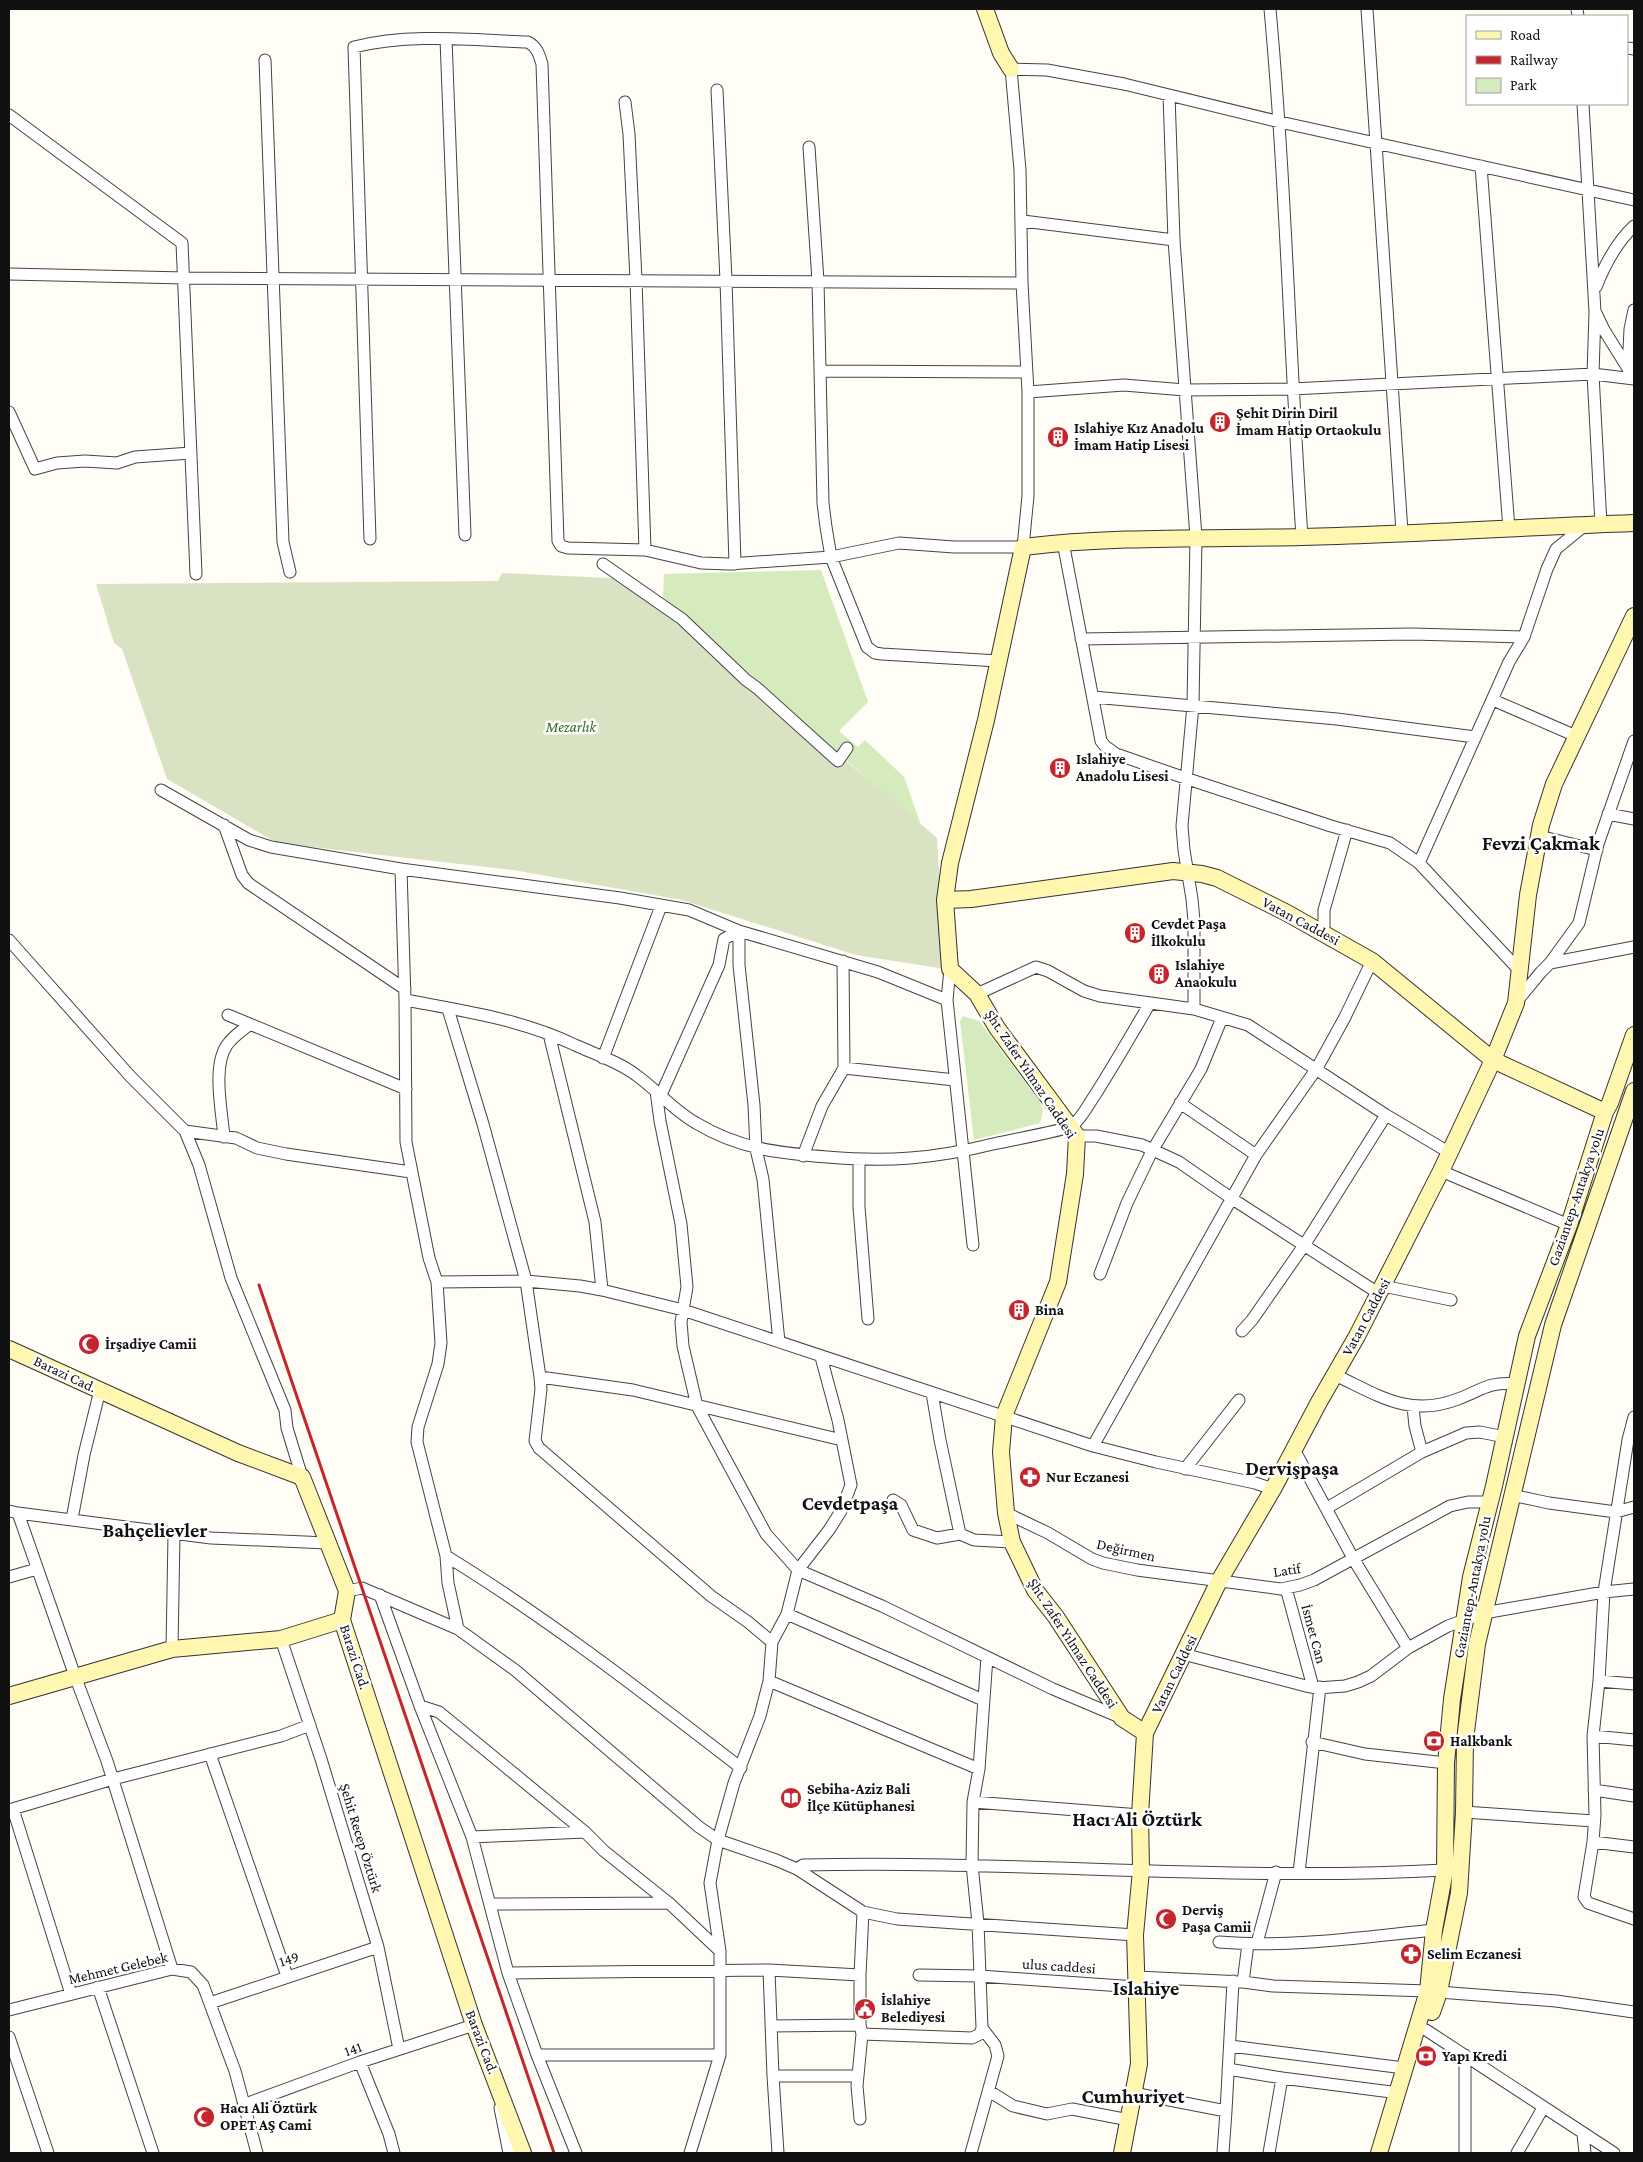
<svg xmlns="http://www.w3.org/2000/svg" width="1643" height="2162" font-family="'Crimson Pro',serif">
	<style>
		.green { fill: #d5ebbd }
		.cemetery { fill: #d9e3c4 }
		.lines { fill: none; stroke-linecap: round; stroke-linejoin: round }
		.street-casing { stroke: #444; stroke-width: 13 }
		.secondary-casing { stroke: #333; stroke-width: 18 }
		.street { stroke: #fff; stroke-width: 11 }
		.secondary { stroke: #fff6b0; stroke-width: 16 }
		.rail { stroke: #c4262e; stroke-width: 3 }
		.labels { text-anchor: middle; stroke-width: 5; stroke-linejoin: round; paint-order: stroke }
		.poi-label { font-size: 15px; font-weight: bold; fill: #111; stroke: #fff; text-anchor: start }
		.park-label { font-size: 15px; font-style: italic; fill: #2f6b1f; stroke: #fff }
		.street-label { font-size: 15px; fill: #111; stroke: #fff }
		.district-label { font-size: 20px; font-weight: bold; fill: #111; stroke: #fff }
	</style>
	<rect width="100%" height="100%" fill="#fffdf5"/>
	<!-- green -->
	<path class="green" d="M 821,570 L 868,702 L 839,731 L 858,747 L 865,740 L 904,777 L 922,828 L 663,597 L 664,574 Z
		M 963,1016 L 979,1021 L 1040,1102 L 1043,1110 L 1040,1123 L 974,1140 L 960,1021 Z"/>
	<!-- cemetery -->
	<path class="cemetery" d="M 502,573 L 630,579 L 937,838 L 945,969 L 856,955 L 682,900 L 513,870 L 277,843 L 167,779 L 122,649 L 114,643 L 96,584 L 498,581 Z"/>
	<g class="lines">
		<!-- street casing -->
		<g class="street-casing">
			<path id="street" d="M 1270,9 C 1286,184 1290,361 1302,537
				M 1367,9 L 1402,532
				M 1577,9 L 1578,16
				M 446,39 L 465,535
				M 1627,48 L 1634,49
				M 265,60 L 283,542 L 290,572
				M 717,90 L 726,280 L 735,564
				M 1169,95 L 1174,240 L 1196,537 L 1193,705 L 1182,826 L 1184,850 L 1192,899 L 1194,921 L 1194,1009
				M 625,102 L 629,134 L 636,280 L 645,550
				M 1583,104 L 1595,312 L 1593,374 L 1601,524
				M 9,115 L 182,243 L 196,574
				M 809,147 L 818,281 L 823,503 L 826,527 L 831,557 L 867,647 L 875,653 L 882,654 L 998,661
				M 1481,166 L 1509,529
				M 1023,221 L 1174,240
				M 9,274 L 185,278 L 1022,283
				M 1596,287 C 1605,264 1616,243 1634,226
				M 1596,313 L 1604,330 L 1634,378
				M 1628,369 L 1630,329 L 1634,310
				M 820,371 L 1027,372
				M 1028,392 L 1124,385 L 1185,390 L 1292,389 L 1593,374 L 1634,379
				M 9,412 L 35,469 L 57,463 L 85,461 L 117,463 L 135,457 L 191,453
				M 370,539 L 354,47 C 411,33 470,40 528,42 C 537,47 539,54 542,64 L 558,541 L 561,546 L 568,548 L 645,550 L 701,563 L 729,564 L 831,557 L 899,543 L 954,547 L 1023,547 L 1028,496 L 1028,392 L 1022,283 L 1020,170 L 1011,69 L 1047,70 L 1124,84 L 1280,122 L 1634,200
				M 1063,542 L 1101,741 L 1105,746 L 1116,754 L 1185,778 L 1331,826 L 1390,843 L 1419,863 L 1519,970
				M 603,564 L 682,619 L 746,680 L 757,688 L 838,761 L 847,748
				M 1081,639 L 1412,634 L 1524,637
				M 1093,697 L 1337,719 L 1475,737
				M 1493,700 L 1576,736
				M 161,790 L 249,840 L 271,847 L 401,869 L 620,898 L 689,910 L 739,931 L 878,972 L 947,1000
				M 1608,814 L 1634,819
				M 224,825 L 242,875 L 248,883 L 405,989
				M 1539,836 L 1597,850
				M 1419,863 L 1509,662 L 1524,637 L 1547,569 L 1556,549 L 1584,526
				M 401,869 L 405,1000 L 406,1142 L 429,1258 L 437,1282 L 441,1343 L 438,1364 L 418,1427 L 417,1442 L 446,1556 L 448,1583 L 458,1629
				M 1324,933 L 1324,910 L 1347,830
				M 9,940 L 130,1076 L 185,1131 L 236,1138 L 257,1148 L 286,1154 L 411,1172
				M 1550,963 L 1634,947
				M 950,969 L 947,1000 L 973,1245
				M 977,994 L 1036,967 L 1048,971 L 1084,991 L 1100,996 L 1194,1009 L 1248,1025 L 1386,1115 L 1450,1153
				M 405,1000 C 463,1011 521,1019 575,1045 C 595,1054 619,1062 636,1075 C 657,1090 673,1110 696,1123 C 739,1149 779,1153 827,1157 C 888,1162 933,1159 993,1144 C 1006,1141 1066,1130 1072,1126 C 1082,1118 1088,1105 1095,1095 C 1114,1065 1132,1034 1150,1003
				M 1517,1001 L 1541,972 L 1550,963 L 1579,923 L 1598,844 L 1634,741
				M 448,1009 L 483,1124 L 526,1281 L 540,1377 L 541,1389 L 535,1441 L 539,1448 L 711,1596 L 748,1622 L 772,1642
				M 228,1015 L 406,1089
				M 549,1034 L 595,1222 L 602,1290
				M 603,1058 L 661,906
				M 844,1068 L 955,1080
				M 656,1091 L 660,1121 L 681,1224 L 687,1287 L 681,1322 L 683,1346 L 697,1406 L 766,1534 L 798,1570 L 882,1606 L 1053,1689 L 1122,1718
				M 660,1097 L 719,965 L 724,939 L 739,931 L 739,965 L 754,1105 L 756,1149 L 763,1179 L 779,1342
				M 1180,1103 L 1256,1155
				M 185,1131 L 199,1165 L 231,1278 L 285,1410 L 287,1428 L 302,1477
				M 1077,1136 L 1096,1136 L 1142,1145 L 1179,1162 L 1231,1198 L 1378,1293
				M 224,1137 C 222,1112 212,1066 227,1045 C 233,1036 243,1030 250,1024
				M 803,1156 L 822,1106 L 844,1068 L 843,961
				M 859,1161 L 859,1207 L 868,1319
				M 1441,1171 L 1569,1225
				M 1100,1274 L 1127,1203 L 1152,1151 L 1201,1069 L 1222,1018
				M 437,1282 L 526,1281 L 580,1286 L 602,1290 L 683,1310 L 1093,1446 L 1156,1462 L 1255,1483 L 1273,1489
				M 1383,1286 L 1451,1300
				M 1242,1331 L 1252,1320 L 1305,1244 L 1386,1115
				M 1335,1375 C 1378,1395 1409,1418 1458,1399 C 1482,1390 1489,1381 1517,1384
				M 540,1377 L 633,1390 L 842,1440
				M 1413,1407 L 1415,1426 L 1422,1452
				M 1634,1417 L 1628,1440 L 1604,1592 L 1599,1681 L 1593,1736 L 1595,1815 L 1593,1842 L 1584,1897 L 1588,1903 L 1634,1919
				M 1093,1446 L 1256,1155 L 1317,1068 L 1345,1017 L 1372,961
				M 1295,1451 L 1354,1560 L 1408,1648
				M 1185,1469 L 1239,1400
				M 1512,1495 L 1549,1503 L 1616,1512 L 1634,1507
				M 893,1500 L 901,1505 L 913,1530 L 937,1538 L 960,1534 L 940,1440 L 932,1393
				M 1327,1508 L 1422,1452 L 1466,1433 L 1480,1432 L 1505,1437
				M 9,1511 L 18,1513 L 75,1676 L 107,1761 L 172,1969
				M 18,1513 L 211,1538 L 327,1543
				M 1006,1513 L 1048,1533 L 1092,1559 L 1103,1563 L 1137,1570 L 1281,1589 L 1300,1585 L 1314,1580 L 1450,1506 L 1468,1502 L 1489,1502
				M 72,1519 L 84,1455 L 100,1390
				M 960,1534 L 974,1540 L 1012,1542
				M 446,1556 C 549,1619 645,1694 741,1768
				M 9,1577 L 37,1569
				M 1286,1588 L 1313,1687
				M 347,1591 L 362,1588 L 458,1629 L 515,1670 L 699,1827 L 718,1840 L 776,1860 L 797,1869 L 863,1912 L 897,1919 L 1135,1935
				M 380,1595 L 420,1706 L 472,1837 L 508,1973 L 537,2055 L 576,2153
				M 787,1614 L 983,1700
				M 281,1639 L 321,1759 L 378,1947 L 399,2049
				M 172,1649 L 174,1535
				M 1183,1654 L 1306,1686 L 1317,1688 L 1345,1686 L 1358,1682 L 1371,1676 L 1408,1648 L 1448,1626 L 1484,1613 L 1604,1592 L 1634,1589
				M 769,1681 L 979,1769
				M 1599,1681 L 1634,1684
				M 420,1706 L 439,1712 L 585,1832 L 604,1851 L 669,1903 L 720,1951
				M 1593,1736 L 1634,1740
				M 1312,1742 L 1365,1754 L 1446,1763
				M 210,1754 L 287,1976
				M 1594,1790 L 1634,1796
				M 973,1802 L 1140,1815
				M 13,1809 L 71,1994
				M 9,1810 L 113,1779 L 281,1736 L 310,1725
				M 1464,1812 L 1594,1821
				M 472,1837 L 585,1832
				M 1593,1842 L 1634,1847
				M 797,1869 L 803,1865 C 1017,1860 1231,1882 1445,1870
				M 1299,1873 L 1320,1687
				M 490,1904 L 669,1903
				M 1219,1942 C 1290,1948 1363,1937 1434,1930
				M 1257,1943 L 1276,1872
				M 769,1970 L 773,2076 L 778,2153
				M 508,1973 L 769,1970 L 860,1975
				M 919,1975 L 980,1976 L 1136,1987
				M 1137,1977 L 1243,1982 L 1273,1986 L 1428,1991
				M 1243,1982 L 1248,1944
				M 98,1987 L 153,2153
				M 1439,1992 L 1556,2001 L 1634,2012
				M 210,2003 L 378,1947
				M 9,2010 L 172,1969 L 191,1972 L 203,1985 L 235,2071 L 257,2153
				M 771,2026 L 860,2025
				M 1426,2030 L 1614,2153
				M 862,2034 L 972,2038 L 980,2034 L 982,2028 L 978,1923 L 972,1865 L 973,1802 L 979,1769 L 987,1657
				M 9,2037 L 48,2153
				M 1230,2046 L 1404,2068
				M 537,2055 L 720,2055
				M 1465,2055 L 1465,2153
				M 360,2062 L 389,2134 L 394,2153
				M 1228,2069 L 1282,2078 L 1399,2093
				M 773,2076 L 858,2076
				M 989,2091 L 1013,2106 L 1047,2114 L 1072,2109 L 1129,2120
				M 1133,2093 L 1226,2111 L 1223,2153
				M 243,2105 L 360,2062 L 474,2025
				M 500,2108 L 509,2153
				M 1226,2111 L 1233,1981
				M 860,2119 L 857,2086 L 862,2034 L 860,2025 L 860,1975 L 863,1912
				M 1583,2134 L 1585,2153
				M 690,2153 L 720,2055 L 720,1951 L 710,1883 L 718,1840 L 734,1783 L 760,1716 L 769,1681 L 772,1642 L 787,1614 L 798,1570 L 829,1530 L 841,1511 L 851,1485 L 838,1420 L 821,1357
				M 971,2153 L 998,2056 L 995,2045 L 982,2028
				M 1269,2153 L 1282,2078
				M 1517,2153 L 1543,2108"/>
		</g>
		<!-- secondary casing -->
		<g class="secondary-casing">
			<path id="secondary" d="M 985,9 L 1001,53 L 1011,69
				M 945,900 L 971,899 L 1173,871 L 1202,874 L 1217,878 L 1287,913 L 1372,961 L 1493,1060 L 1441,1171 L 1357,1336 L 1319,1402 L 1273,1489 L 1219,1581 L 1145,1733 L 1140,1815 L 1141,1870 L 1135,1935 L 1139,2064 L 1122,2153
				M 1605,1112 L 1493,1060 L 1516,1003 L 1528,895 L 1541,825 L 1554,784 L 1634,616
				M 9,1349 L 238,1453 L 302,1477 L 347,1591 L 342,1620 L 474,2025 L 523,2153
				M 9,1696 L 172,1649 L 281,1639 L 342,1620
				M 1145,1733 L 1122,1718 L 1056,1617 L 1035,1590 L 1012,1542 L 1006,1513 L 1001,1452 L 1004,1416 L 1058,1282 L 1075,1174 L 1077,1136 L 997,1028 L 977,994 L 950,969 L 945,900 L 950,863 L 986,720 L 1023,547 C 1116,536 1209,539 1302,537 C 1413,534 1524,527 1634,523
				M 1432,2012 L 1439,1992 L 1459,1893 L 1464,1812 L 1465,1740 L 1477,1644 L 1553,1325 L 1634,1091
				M 1379,2153 L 1428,1991 L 1434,1930 L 1445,1870 L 1446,1763 L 1452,1699 L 1471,1577 L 1494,1486 L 1527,1336 L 1569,1225 L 1605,1112 L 1610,1103 L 1634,1035"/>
		</g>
		<!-- street -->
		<use href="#street" class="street"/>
		<!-- secondary -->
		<use href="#secondary" class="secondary"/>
		<!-- rail -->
		<path class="rail" d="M 259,1285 L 554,2153"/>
	</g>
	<!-- icons -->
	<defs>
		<g id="building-disc" transform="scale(1.125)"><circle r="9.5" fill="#c4262e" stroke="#fff"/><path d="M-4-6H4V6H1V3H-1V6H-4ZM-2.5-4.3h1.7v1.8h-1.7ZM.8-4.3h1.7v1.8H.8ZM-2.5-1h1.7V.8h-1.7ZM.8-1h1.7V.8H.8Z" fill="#fff"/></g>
		<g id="mosque-disc" transform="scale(1.125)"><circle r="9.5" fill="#c4262e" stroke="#fff"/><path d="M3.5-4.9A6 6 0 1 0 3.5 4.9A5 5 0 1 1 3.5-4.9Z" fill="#fff"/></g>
		<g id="pharmacy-disc" transform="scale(1.125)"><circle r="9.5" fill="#c4262e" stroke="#fff"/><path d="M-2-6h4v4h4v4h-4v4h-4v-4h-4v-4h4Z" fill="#fff"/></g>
		<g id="bank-disc" transform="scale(1.125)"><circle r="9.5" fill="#c4262e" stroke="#fff"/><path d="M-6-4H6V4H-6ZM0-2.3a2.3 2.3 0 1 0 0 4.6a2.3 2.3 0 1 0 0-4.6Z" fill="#fff"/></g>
		<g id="library-disc" transform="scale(1.125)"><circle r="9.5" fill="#c4262e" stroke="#fff"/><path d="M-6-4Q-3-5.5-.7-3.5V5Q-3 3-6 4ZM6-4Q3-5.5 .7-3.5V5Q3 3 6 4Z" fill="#fff"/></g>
		<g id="civic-disc" transform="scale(1.125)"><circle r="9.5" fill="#c4262e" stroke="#fff"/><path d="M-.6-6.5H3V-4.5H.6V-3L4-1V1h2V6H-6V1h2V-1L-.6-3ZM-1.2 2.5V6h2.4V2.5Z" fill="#fff"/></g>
	</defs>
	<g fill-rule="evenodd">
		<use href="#building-disc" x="1220" y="422"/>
		<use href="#building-disc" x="1058" y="437"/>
		<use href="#building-disc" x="1060" y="768"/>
		<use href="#building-disc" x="1135" y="933"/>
		<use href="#building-disc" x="1159" y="974"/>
		<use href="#building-disc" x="1019" y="1310"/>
		<use href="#mosque-disc" x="89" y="1344"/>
		<use href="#pharmacy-disc" x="1030" y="1477"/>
		<use href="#bank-disc" x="1434" y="1741"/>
		<use href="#library-disc" x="791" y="1798"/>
		<use href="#mosque-disc" x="1166" y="1919"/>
		<use href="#pharmacy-disc" x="1411" y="1954"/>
		<use href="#civic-disc" x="865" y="2009"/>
		<use href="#bank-disc" x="1426" y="2056"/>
		<use href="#mosque-disc" x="204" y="2117"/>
	</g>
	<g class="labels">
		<!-- poi labels -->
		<g class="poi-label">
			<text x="1236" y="418">Şehit Dirin Diril<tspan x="1236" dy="17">İmam Hatip Ortaokulu</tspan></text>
			<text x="1074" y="433">Islahiye Kız Anadolu<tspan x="1074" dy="17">İmam Hatip Lisesi</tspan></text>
			<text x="1076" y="764">Islahiye<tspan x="1076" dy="17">Anadolu Lisesi</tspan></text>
			<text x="1151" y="929">Cevdet Paşa<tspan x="1151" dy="17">İlkokulu</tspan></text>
			<text x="1175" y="970">Islahiye<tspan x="1175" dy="17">Anaokulu</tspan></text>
			<text x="1035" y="1315">Bina</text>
			<text x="105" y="1349">İrşadiye Camii</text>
			<text x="1046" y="1482">Nur Eczanesi</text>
			<text x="1450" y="1746">Halkbank</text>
			<text x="807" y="1794">Sebiha-Aziz Bali<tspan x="807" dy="17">İlçe Kütüphanesi</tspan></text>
			<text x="1182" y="1915">Derviş<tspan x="1182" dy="17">Paşa Camii</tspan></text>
			<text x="1427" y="1959">Selim Eczanesi</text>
			<text x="881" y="2005">İslahiye<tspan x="881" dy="17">Belediyesi</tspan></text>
			<text x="1442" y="2061">Yapı Kredi</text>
			<text x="220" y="2113">Hacı Ali Öztürk<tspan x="220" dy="17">OPET AŞ Cami</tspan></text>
		</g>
		<!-- park labels -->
		<g class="park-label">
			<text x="571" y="732">Mezarlık</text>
		</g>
		<!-- street labels -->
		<g class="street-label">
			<text transform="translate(1301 921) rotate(28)" y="5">Vatan Caddesi</text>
			<text transform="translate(1031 1074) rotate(56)" y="5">Şht. Zafer Yılmaz Caddesi</text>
			<text transform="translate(1576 1197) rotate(-71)" y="5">Gaziantep-Antakya yolu</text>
			<text transform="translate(1366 1317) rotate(-62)" y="5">Vatan Caddesi</text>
			<text transform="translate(65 1374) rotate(25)" y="5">Barazi Cad.</text>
			<text transform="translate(1126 1550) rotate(13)" y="5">Değirmen</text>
			<text transform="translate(1287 1570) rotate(-9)" y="5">Latif</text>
			<text transform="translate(1472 1587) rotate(-79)" y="5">Gaziantep-Antakya yolu</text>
			<text transform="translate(1314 1634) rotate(75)" y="5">İsmet Can</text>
			<text transform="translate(1073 1643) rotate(57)" y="5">Şht. Zafer Yılmaz Caddesi</text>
			<text transform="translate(355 1657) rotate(72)" y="5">Barazi Cad.</text>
			<text transform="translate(1174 1674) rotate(-64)" y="5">Vatan Caddesi</text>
			<text transform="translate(361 1838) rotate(73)" y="5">Şehit Recep Öztürk</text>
			<text transform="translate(289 1959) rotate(-18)" y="5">149</text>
			<text transform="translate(1059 1966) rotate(4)" y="5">ulus caddesi</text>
			<text transform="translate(118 1968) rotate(-13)" y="5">Mehmet Gelebek</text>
			<text transform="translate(482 2042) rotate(69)" y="5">Barazi Cad.</text>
			<text transform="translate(353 2049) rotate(-19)" y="5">141</text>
		</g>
		<!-- district labels -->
		<g class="district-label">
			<text x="1541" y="850">Fevzi Çakmak</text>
			<text x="1292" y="1475">Dervişpaşa</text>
			<text x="850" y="1510">Cevdetpaşa</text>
			<text x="155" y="1537">Bahçelievler</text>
			<text x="1137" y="1826">Hacı Ali Öztürk</text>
			<text x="1146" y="1995">Islahiye</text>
			<text x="1133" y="2103">Cumhuriyet</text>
		</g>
	</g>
	<!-- border -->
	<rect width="1643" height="2162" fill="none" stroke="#111111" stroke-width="20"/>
	<!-- legend -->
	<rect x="1466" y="15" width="162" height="90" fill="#ffffff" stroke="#a0a0a0"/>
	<rect x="1476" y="31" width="25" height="8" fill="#fff6b0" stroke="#a0a0a0"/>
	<text x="1510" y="40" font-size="15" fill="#111111">Road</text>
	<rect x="1476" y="56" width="25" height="8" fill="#c4262e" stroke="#a0a0a0"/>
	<text x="1510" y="65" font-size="15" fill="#111111">Railway</text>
	<rect x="1476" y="78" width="25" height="15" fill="#d5ebbd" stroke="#a0a0a0"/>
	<text x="1510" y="90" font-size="15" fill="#111111">Park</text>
</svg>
